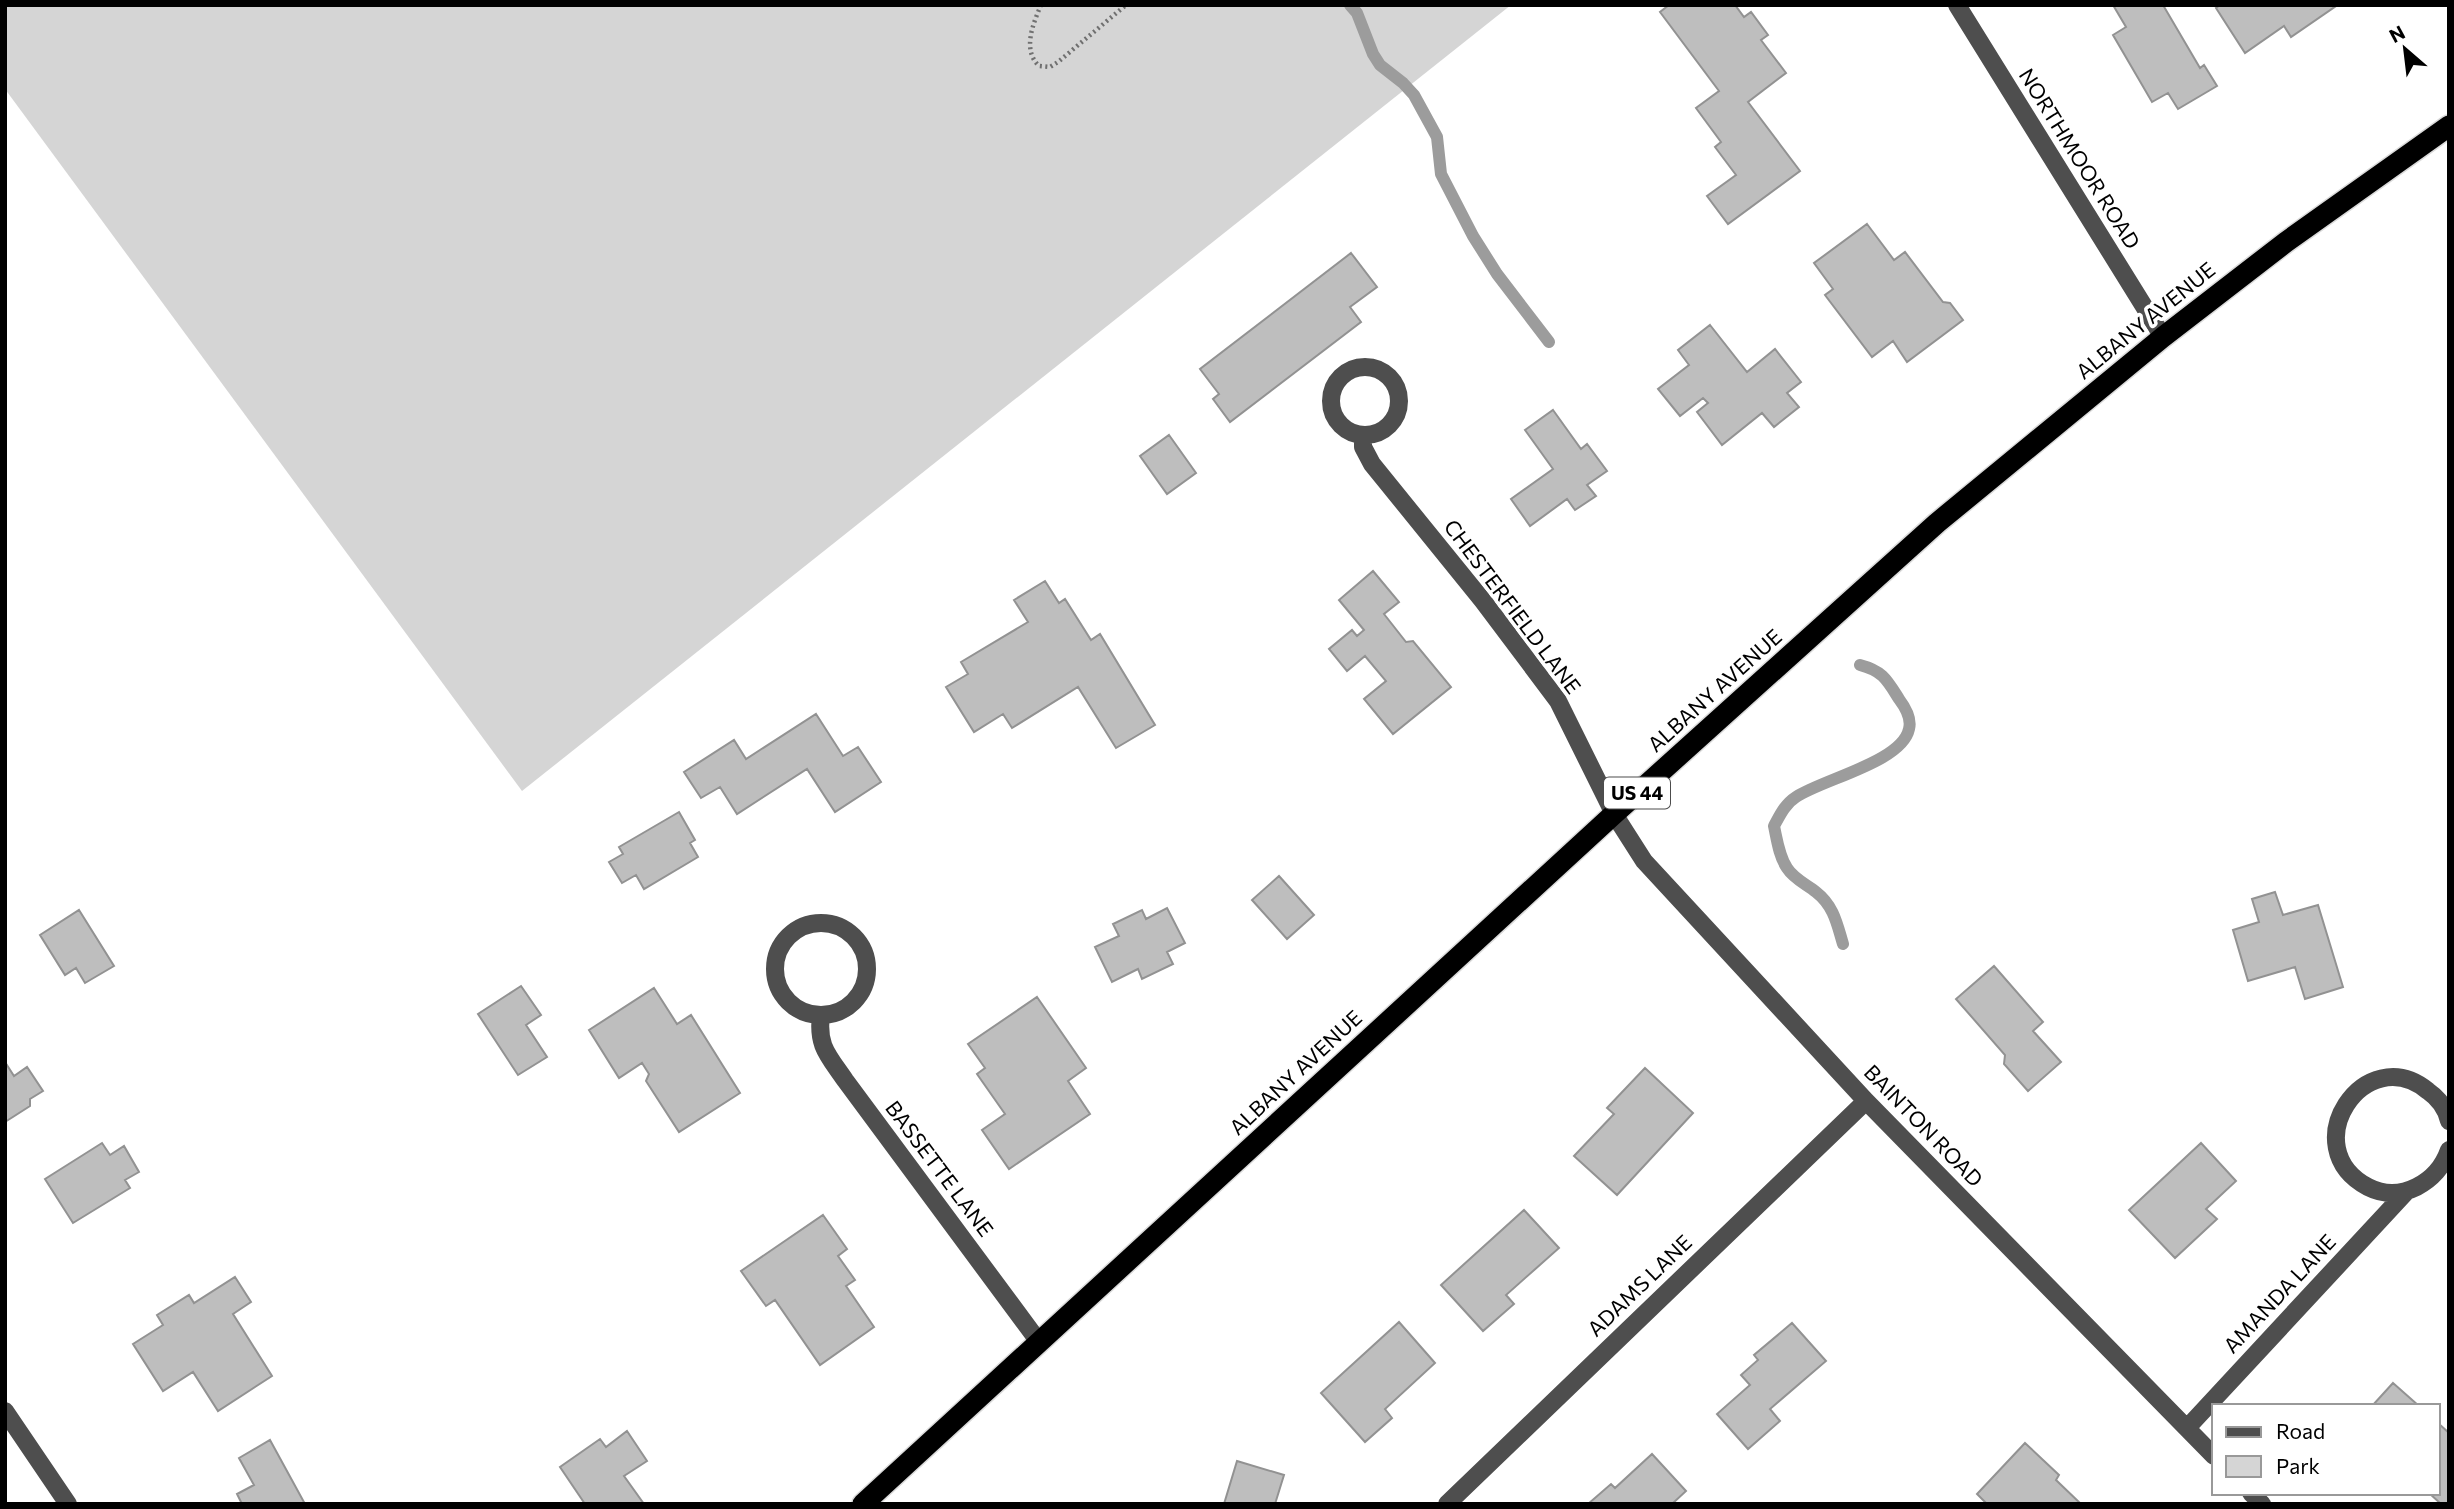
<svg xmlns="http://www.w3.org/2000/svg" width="2454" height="1509" font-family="Commissioner,sans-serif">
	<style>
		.green { fill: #d5d5d5 }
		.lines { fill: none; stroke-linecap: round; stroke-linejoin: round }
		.stream { stroke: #9c9c9c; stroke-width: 12 }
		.building { fill: #bebebe; stroke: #929292; stroke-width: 2 }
		.highway-casing { stroke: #dbdbdb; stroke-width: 24 }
		.path { stroke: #707070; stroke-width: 4.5; stroke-dasharray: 2 3.5; stroke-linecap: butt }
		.minor { stroke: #4e4e4e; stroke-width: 18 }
		.highway { stroke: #000; stroke-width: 21 }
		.labels { text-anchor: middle; stroke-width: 7; stroke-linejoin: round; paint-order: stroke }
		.shield { fill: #fff; stroke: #4c4c4c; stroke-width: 2 }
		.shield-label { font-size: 19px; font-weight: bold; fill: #000 }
		.street-label { font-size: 21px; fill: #000; stroke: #fff }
	</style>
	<rect width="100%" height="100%" fill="#fff"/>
	<!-- green -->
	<path class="green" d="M 5,5 L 1511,5 L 522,791 L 5,89 Z"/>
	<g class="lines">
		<!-- stream -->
		<path class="stream" d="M 1350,5 L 1357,13 L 1373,54 L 1380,65 L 1403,83 L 1414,95 L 1437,137 L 1441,174 L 1473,236 L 1497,274 L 1549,342
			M 1843,944 C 1837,924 1834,906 1816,892 C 1806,884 1794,879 1787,868 C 1779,856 1777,840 1774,826 C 1780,815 1785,804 1796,797 C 1823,779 1902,762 1909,729 C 1912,718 1905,707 1899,699 C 1887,680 1883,671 1860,665"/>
	</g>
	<!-- building -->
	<path class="building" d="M 1669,5 L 1735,5 L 1744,17 L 1751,12 L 1768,35 L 1761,40 L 1786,73 L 1748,102 L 1800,171 L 1728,224 L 1707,196 L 1736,175 L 1715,147 L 1721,142 L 1696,108 L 1719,91 L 1660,12 Z
		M 2113,5 L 2163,5 L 2200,68 L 2204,65 L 2217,86 L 2178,109 L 2168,93 L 2152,102 L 2113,35 L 2126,27 Z
		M 2220,5 L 2335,5 L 2336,6 L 2291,37 L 2284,26 L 2245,53 L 2216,8 Z
		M 1867,224 L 1894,260 L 1905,252 L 1943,302 L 1950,303 L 1963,320 L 1907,362 L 1893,341 L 1872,357 L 1825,295 L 1833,289 L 1814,263 Z
		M 1351,253 L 1377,287 L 1350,307 L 1361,322 L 1230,422 L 1213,399 L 1219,394 L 1200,369 Z
		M 1710,325 L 1747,372 L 1775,349 L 1801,382 L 1787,393 L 1799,407 L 1774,427 L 1762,413 L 1722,445 L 1697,412 L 1708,403 L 1703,398 L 1680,416 L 1658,389 L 1689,365 L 1678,350 Z
		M 1553,410 L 1581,449 L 1587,444 L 1607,471 L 1587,485 L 1596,496 L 1575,510 L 1567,499 L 1530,526 L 1511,499 L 1553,469 L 1525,430 Z
		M 1169,435 L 1196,473 L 1167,494 L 1140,456 Z
		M 1373,571 L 1399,602 L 1384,614 L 1406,642 L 1413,641 L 1451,687 L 1393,734 L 1364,699 L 1386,681 L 1365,656 L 1347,671 L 1329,649 L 1352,630 L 1357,636 L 1364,630 L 1339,600 Z
		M 1045,581 L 1059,603 L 1065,599 L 1091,640 L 1100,634 L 1155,725 L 1116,748 L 1078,687 L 1012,728 L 1003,714 L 974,732 L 946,687 L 968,674 L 961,662 L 1028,622 L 1014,600 Z
		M 816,714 L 843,756 L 858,747 L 881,782 L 835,812 L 807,769 L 737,814 L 720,787 L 701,798 L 684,772 L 734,740 L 746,759 Z
		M 679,812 L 695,840 L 690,843 L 698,857 L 644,889 L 636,875 L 622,883 L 609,862 L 623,854 L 619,847 Z
		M 1279,876 L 1314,915 L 1287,939 L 1252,900 Z
		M 2275,892 L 2283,915 L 2318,905 L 2343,987 L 2305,999 L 2295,967 L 2248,981 L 2233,930 L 2259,922 L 2252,899 Z
		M 1167,908 L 1185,943 L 1167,952 L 1173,964 L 1142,979 L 1138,969 L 1112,982 L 1095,947 L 1119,936 L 1113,924 L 1142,910 L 1146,919 Z
		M 79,910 L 114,966 L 85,983 L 76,968 L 65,975 L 40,935 Z
		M 1994,966 L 2043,1022 L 2033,1031 L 2061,1062 L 2028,1091 L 2004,1064 L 2005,1055 L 1956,999 Z
		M 521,986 L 541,1015 L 526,1025 L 547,1057 L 518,1075 L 478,1014 Z
		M 654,988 L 677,1024 L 691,1015 L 740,1093 L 679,1132 L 646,1081 L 649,1074 L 642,1063 L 619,1078 L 589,1030 Z
		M 1037,997 L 1086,1068 L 1068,1081 L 1090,1114 L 1009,1169 L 982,1130 L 1005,1114 L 977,1074 L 985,1068 L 968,1044 Z
		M 5,1062 L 14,1076 L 27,1067 L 43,1091 L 30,1099 L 30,1106 L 5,1122 Z
		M 1645,1068 L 1693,1113 L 1617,1195 L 1574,1156 L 1614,1114 L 1607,1108 Z
		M 102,1143 L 110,1155 L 124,1146 L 139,1172 L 125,1180 L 130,1188 L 73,1223 L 45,1179 Z
		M 2201,1143 L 2236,1181 L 2206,1209 L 2217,1219 L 2175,1258 L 2129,1210 Z
		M 1524,1210 L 1559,1248 L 1506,1295 L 1514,1304 L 1483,1331 L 1441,1285 Z
		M 823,1215 L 847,1249 L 838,1256 L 855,1280 L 846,1286 L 874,1327 L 820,1365 L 775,1300 L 766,1306 L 741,1271 Z
		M 235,1277 L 251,1302 L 233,1314 L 272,1376 L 218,1411 L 193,1372 L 163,1391 L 133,1344 L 163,1325 L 157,1315 L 189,1295 L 194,1303 Z
		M 1399,1322 L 1435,1363 L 1385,1409 L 1392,1418 L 1365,1442 L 1321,1393 Z
		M 1792,1323 L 1826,1361 L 1770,1409 L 1780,1421 L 1748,1449 L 1717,1414 L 1750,1385 L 1741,1375 L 1758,1360 L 1754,1355 Z
		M 2393,1383 L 2419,1406 L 2372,1406 Z
		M 2438,1423 L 2449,1433 L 2449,1504 L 2441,1504 L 2429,1493 L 2438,1493 Z
		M 627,1431 L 647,1461 L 624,1476 L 644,1504 L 585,1504 L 560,1467 L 600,1439 L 606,1447 Z
		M 270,1440 L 305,1504 L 242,1504 L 237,1494 L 254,1485 L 239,1458 Z
		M 2025,1443 L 2059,1475 L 2056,1480 L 2081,1504 L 1987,1504 L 1977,1494 Z
		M 1652,1454 L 1686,1491 L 1672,1504 L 1588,1504 L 1611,1484 L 1615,1488 Z
		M 1237,1461 L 1284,1475 L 1275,1504 L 1224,1504 Z"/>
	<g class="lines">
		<!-- highway casing -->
		<g class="highway-casing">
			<path id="highway" d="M 863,1504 L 1614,814 L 1937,523 L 2163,337 L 2286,242 L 2449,126"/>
		</g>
		<!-- path -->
		<path class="path" d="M 1041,5 C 1033,24 1022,50 1039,66 L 1050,67 L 1058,62 L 1126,5"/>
		<!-- minor -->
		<path class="minor" d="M 1957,5 L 2163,337
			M1331 401a34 34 0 1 1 68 0a34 34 0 1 1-68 0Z
			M 1363,435 L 1363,447 L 1372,464 L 1483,601 L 1558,701 L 1614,814 L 1644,861 L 1866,1101 L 2214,1456
			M775 969a46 46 0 1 1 92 0a46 46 0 1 1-92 0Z
			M 821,1015 C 817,1046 828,1055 845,1080 L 1039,1342
			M 2449,1121 C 2446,1108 2438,1098 2428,1091 C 2365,1039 2293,1147 2368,1187 C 2401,1204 2438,1182 2449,1150
			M 5,1411 L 68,1504
			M 2187,1428 L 2407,1191
			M 2251,1493 L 2262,1504
			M 1447,1504 L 1866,1101"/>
		<!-- highway -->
		<use href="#highway" class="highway"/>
	</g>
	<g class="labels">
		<!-- shield labels -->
		<rect class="shield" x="1604" y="777.5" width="66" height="31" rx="5"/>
		<g class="shield-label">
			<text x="1637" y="800">US 44</text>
		</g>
		<!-- street labels -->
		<g class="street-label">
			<text transform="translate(2079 159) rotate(58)" y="7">NORTHMOOR ROAD</text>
			<text transform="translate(2146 321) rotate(-39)" y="7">ALBANY AVENUE</text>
			<text transform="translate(1512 607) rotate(53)" y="7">CHESTERFIELD LANE</text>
			<text transform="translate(1715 691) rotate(-42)" y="7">ALBANY AVENUE</text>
			<text transform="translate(1296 1073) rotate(-43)" y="7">ALBANY AVENUE</text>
			<text transform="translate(1923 1126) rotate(46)" y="7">BAINTON ROAD</text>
			<text transform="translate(939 1169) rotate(53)" y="7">BASSETTE LANE</text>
			<text transform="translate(1640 1286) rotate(-44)" y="7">ADAMS LANE</text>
			<text transform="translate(2280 1294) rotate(-47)" y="7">AMANDA LANE</text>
		</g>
	</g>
	<!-- border -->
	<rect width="2454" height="1509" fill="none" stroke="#000000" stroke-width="14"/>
	<!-- legend -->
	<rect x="2212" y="1404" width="228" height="91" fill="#ffffff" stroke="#999999" stroke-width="2"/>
	<rect x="2226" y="1427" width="35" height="10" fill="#4e4e4e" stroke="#999999" stroke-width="2"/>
	<text x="2276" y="1439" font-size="21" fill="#000000">Road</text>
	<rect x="2226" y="1456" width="35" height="21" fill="#d5d5d5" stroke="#999999" stroke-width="2"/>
	<text x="2276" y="1474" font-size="21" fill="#000000">Park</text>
	<!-- north arrow -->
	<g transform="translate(2405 49) rotate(332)" stroke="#ffffff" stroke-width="5" paint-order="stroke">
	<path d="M0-5L12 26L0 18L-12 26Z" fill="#000000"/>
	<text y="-10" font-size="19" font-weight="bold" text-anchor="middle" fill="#000000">N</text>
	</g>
</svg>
